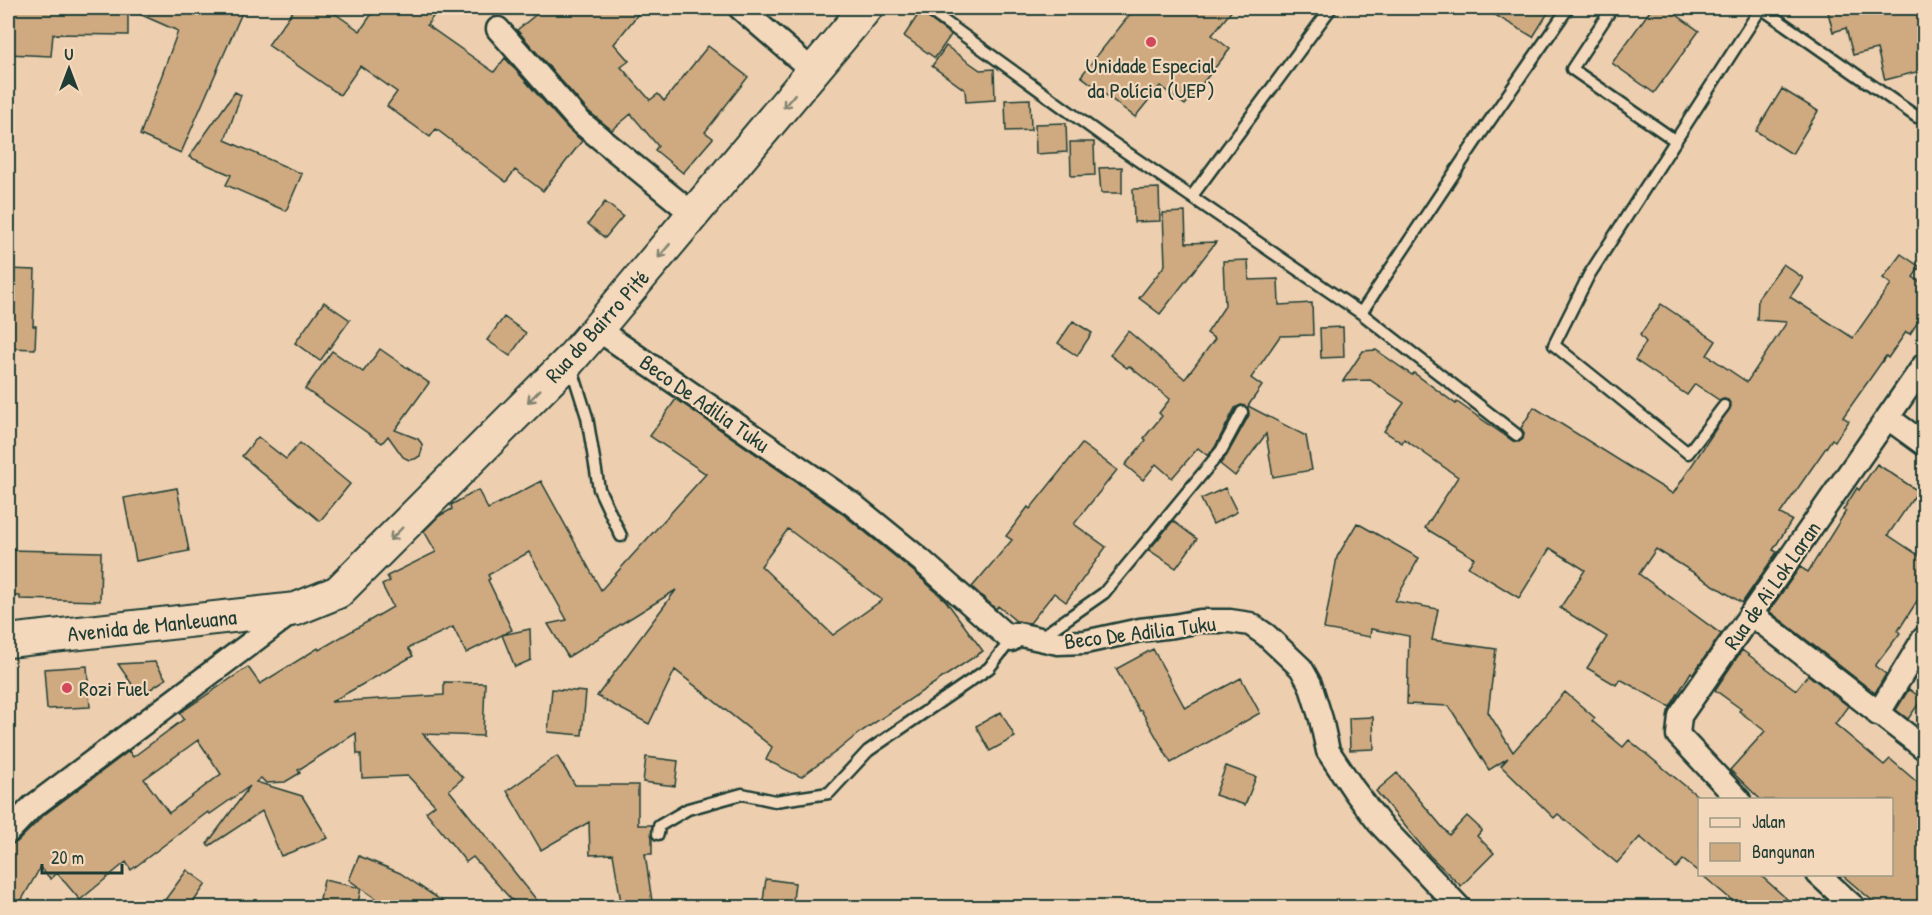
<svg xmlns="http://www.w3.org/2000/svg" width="1932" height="915" viewBox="0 0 1932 915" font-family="'Patrick Hand',sans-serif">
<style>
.building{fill:#cfaa81;stroke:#1f3d34;stroke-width:1.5;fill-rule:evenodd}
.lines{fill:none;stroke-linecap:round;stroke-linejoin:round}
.lane-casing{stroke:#1f3d34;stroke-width:15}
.street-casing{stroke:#1f3d34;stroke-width:27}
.secondary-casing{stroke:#1f3d34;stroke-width:36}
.lane{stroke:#f4d8bb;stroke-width:10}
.street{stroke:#f4d8bb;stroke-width:22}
.secondary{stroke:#f4d8bb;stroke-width:32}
.oneway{stroke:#7f8371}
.poi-dot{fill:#d1495b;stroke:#f4d8bb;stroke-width:2}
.labels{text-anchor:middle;stroke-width:4.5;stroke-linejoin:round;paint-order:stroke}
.poi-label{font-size:22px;fill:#1f3d34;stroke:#f4d8bb}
.street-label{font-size:22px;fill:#1f3d34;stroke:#f4d8bb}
</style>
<rect width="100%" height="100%" fill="#edcfaf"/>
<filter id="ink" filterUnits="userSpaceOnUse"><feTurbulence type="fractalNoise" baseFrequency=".0167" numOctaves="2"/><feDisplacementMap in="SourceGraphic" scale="12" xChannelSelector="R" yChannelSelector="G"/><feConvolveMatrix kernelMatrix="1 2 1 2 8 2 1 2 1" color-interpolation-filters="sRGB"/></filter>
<g filter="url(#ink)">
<path class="building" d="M8,8H244L181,153L140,135L178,31L128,9V35L53,34L51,56L8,54Z
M295,8H327L360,31L376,8H439L427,25L494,72L505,58L568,129L582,141L543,191L515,170L506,182L436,129L430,137L387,106L397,92L360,66L340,95L268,45Z
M544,8H643L614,44L629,61L621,67L650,100L658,94L664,101L708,46L748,77L705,132L713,138L683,173L655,150L658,146L631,114L612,130L587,110L517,30Z
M1135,8H1234L1212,35L1230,49L1185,105L1160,86L1135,117L1081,76Z
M1483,8H1551L1533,37Z
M1652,8H1667L1699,31L1654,93L1612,63Z
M1827,8H1924V70L1885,80L1877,49L1853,55L1846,28L1833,32Z
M920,12L951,35L935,58L904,36Z
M946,46L980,70L994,69L995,100L966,102L965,90L932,66Z
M1782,89L1818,111L1792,154L1756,131Z
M235,92L241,95L225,140L302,174L286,211L226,185L231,175L189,157Z
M1030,99L1031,130L1006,131L1005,100Z
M1066,123L1067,152L1036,154L1035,124Z
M1070,142H1094L1095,175L1071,176Z
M1122,167V193H1101L1099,168Z
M1159,188L1160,221L1134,222L1133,189Z
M605,202L623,216L605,238L588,224Z
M1185,212L1186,243L1216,242L1160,314L1139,298L1165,265L1163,213Z
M1901,254L1920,267L1913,277L1924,285V313L1910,334L1906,332L1888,358L1886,356L1843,417L1849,421L1835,441L1832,439L1780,514L1792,520L1773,550L1777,552L1742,603L1656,549L1639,574L1721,634L1693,674L1691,672L1670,707L1620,679L1616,685L1587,668L1607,637L1560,608L1585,570L1550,548L1519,598L1468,567L1474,558L1425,528L1458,477L1404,439L1402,443L1384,431L1404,403L1370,380L1343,381L1363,351L1376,350L1412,375L1414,373L1456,404L1457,402L1513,441L1519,442L1523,439L1524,433L1521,428L1534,407L1673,494L1731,406L1728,400L1724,399L1719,400L1695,384L1687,395L1635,360L1646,342L1640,335L1661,304L1716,341L1707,355L1747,382L1787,322L1757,320L1758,298L1783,264L1803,278L1790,297L1853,338L1891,284L1883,278Z
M1248,260L1249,280L1278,279L1279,305L1312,303L1313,335L1280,336L1251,378L1262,386L1248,406L1306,436L1312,470L1273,477L1266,434L1235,476L1220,464L1227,455L1249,415L1248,408L1241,405L1235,408L1215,447L1208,456L1198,448L1172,478L1156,464L1143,480L1125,465L1146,440L1144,438L1162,416L1159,413L1170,399L1129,366L1127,368L1110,355L1128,331L1185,379L1215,339L1207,333L1225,306L1223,261Z
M8,269L35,270L33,326H36L35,349L8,348Z
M324,302L350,320L320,361L295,343Z
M504,317L526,333L510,356L487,340Z
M1073,321L1092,333L1077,356L1058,343Z
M1343,327L1344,357L1321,358L1320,328Z
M380,349L429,383L395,430L418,439L422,444V450L420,456L415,459L409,460L403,457L388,436L382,443L305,389L332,351L363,372Z
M676,399L844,515L913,571L946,601L983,651L859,733L837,751L801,777L766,760L772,747L675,670L649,724L597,696L676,590L568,657L548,624L567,620L529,552L488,575L490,579L488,580L512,630L466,653L453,627L408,648L413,656L331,702L444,695V682L485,683L483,736L423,734L463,778L449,790L543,908H519L473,857L466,862L426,812L435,805L408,776L362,778L361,754H357L356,733L298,770L300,773L285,782L266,783L261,778L256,782L302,796L328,838L281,856L262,811L209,846L207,844L250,786L210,814L208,812L131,870L126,862L80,900L57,873L51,879L40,868L17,908H8V845L17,842L44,815L129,751L133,757L184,719L180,713L248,667L260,684L318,648L319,650L393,607L382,585L390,581L387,576L436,552L424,531L439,516L452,509L451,505L478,490L488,509L541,481L601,590L706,474L650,436ZM788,529L882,600L833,635L761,566ZM198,740L221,774L169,813L144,779Z
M258,437L286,459L300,443L350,484L320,521L242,456Z
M1082,444L1117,470L1074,524L1106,547L1066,602L1054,593L1030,623L1016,621L998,606L996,609L972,587L1012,540L1006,536L1028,507L1030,509Z
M1877,464L1918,491L1888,535L1924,559V590L1898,631L1900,633L1875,666L1886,674L1875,693L1769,611L1800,567L1808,572L1846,511L1843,510L1857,488L1859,490Z
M177,488L189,551L136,561L124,498Z
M1225,488L1237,512L1213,524L1201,499Z
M1173,521L1197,539L1176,568L1149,550Z
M1357,523L1419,558L1395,601L1438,609L1432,640L1496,649L1488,712L1513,752L1565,692L1595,718L1592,721L1623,747L1629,740L1700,798V873L1683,860L1676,868L1640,837L1617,863L1558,814L1554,818L1501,766L1508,758L1489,770L1449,706L1407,704L1409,636L1371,629L1370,637L1324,629L1337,557Z
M8,550L101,552L100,601L20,599V596H8Z
M530,629L531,660L515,667L502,635Z
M1153,649L1185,708L1241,678L1260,713L1171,763L1141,710L1139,711L1116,669Z
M1742,650L1796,690L1808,675L1848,706L1835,724L1884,765L1890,759L1924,788V908H1881L1841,874H1892V800H1761L1730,770L1765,731L1739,711L1741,709L1715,690Z
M155,662L166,679L140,696L118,664Z
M87,666L90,707L47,709L44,669Z
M552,689L586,692L582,735L548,732Z
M1909,689L1922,699L1908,719L1896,710Z
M1001,712L1015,737L990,751L976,726Z
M1373,717L1374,749L1350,750L1349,718Z
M557,756L575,785H638V825H652V854H645L653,908H622L613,854L590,855L589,822L541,850L507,791Z
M646,757L678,761L675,786L643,782Z
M1226,766L1256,777L1245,805L1215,795Z
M1397,773L1449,835L1467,816L1482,830L1477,836L1494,853L1461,886L1430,856L1376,791Z
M359,856L400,873L452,908H390L349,880Z
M187,870L206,884L189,908H159Z
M1701,874H1759L1797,908H1741Z
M766,879L795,883L792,908H762Z
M324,880L361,888L357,908H318Z"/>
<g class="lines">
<g class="lane-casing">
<path id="lane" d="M926,8L1104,137L1361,313L1517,435
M1612,8L1572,69L1676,141
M1761,8L1917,117
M1192,196L1331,8
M1361,313L1475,142L1568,8
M571,366L587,417L599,489L621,536
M1724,406L1688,453L1554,345L1589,275L1761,8
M1041,637L1104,593L1221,451L1242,412
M658,834L659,826L688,809L742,794L775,801L829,793L868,751L989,668L1011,640"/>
</g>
<g class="street-casing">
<path id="street" d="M740,8L814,72
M498,29L578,120L694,215
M597,329L852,504L922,561L1011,640L1017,634L1058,643L1085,642L1140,630L1174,626L1200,621H1230L1250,624L1266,635L1301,668L1310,684L1321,719L1328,751L1354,790L1379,823L1460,908
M1888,418L1924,444
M1751,614L1924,748
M1878,714L1924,638
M1739,800L1678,735L1680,716L1924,365
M8,832L32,807L295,610
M1818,874L1855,908"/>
</g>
<g class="secondary-casing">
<path id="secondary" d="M8,641L296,609L338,592L570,360L597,329L866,8"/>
</g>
<use href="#lane" class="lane"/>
<use href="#street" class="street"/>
<use href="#secondary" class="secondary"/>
</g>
<defs><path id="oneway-shaft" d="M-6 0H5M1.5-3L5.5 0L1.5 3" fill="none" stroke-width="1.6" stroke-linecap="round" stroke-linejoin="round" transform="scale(1.5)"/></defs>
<g class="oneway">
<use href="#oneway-shaft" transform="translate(789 101) rotate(130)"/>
<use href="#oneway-shaft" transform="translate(664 251) rotate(130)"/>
<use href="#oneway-shaft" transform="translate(534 396) rotate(135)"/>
<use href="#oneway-shaft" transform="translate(396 534) rotate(135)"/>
</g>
</g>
<g class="poi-dot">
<circle cx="1151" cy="42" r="6"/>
<circle cx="67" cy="688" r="6"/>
</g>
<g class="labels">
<g class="poi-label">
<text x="1151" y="73">Unidade Especial<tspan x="1151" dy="25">da Polícia (UEP)</tspan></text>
<text x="79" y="696" text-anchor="start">Rozi Fuel</text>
</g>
<g class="street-label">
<text transform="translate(597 326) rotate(-48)" y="8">Rua do Bairro Pité</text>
<text transform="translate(705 403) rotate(35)" y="8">Beco De Adilia Tuku</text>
<text transform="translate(1772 585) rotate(-55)" y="8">Rua de Ai Lok Laran</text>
<text transform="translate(152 625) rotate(-6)" y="8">Avenida de Manleuana</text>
<text transform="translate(1140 632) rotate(-7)" y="8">Beco De Adilia Tuku</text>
</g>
</g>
<rect width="1932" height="915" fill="none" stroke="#f4d8bb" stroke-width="30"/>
<rect x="15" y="15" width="1902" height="885" fill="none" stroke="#1f3d34" stroke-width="2" filter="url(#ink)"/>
<rect x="1698" y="798" width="195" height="78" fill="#f4d8bb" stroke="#9f9a85" stroke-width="1.5"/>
<rect x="1710" y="818" width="30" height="9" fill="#f4d8bb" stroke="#9f9a85" stroke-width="1.5"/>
<text x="1752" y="828" font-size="18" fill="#1f3d34">Jalan</text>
<rect x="1710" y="843" width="30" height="18" fill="#cfaa81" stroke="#9f9a85" stroke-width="1.5"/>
<text x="1752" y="858" font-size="18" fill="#1f3d34">Bangunan</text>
<g transform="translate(69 69)" stroke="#f4d8bb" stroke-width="4.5" paint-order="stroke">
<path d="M0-4.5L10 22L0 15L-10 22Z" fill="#1f3d34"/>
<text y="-9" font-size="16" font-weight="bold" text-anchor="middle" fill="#1f3d34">U</text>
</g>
<path d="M42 864v9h80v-9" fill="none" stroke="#1f3d34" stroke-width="3"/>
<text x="51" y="864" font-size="18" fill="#1f3d34" stroke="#f4d8bb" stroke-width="4.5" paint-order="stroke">20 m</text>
</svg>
